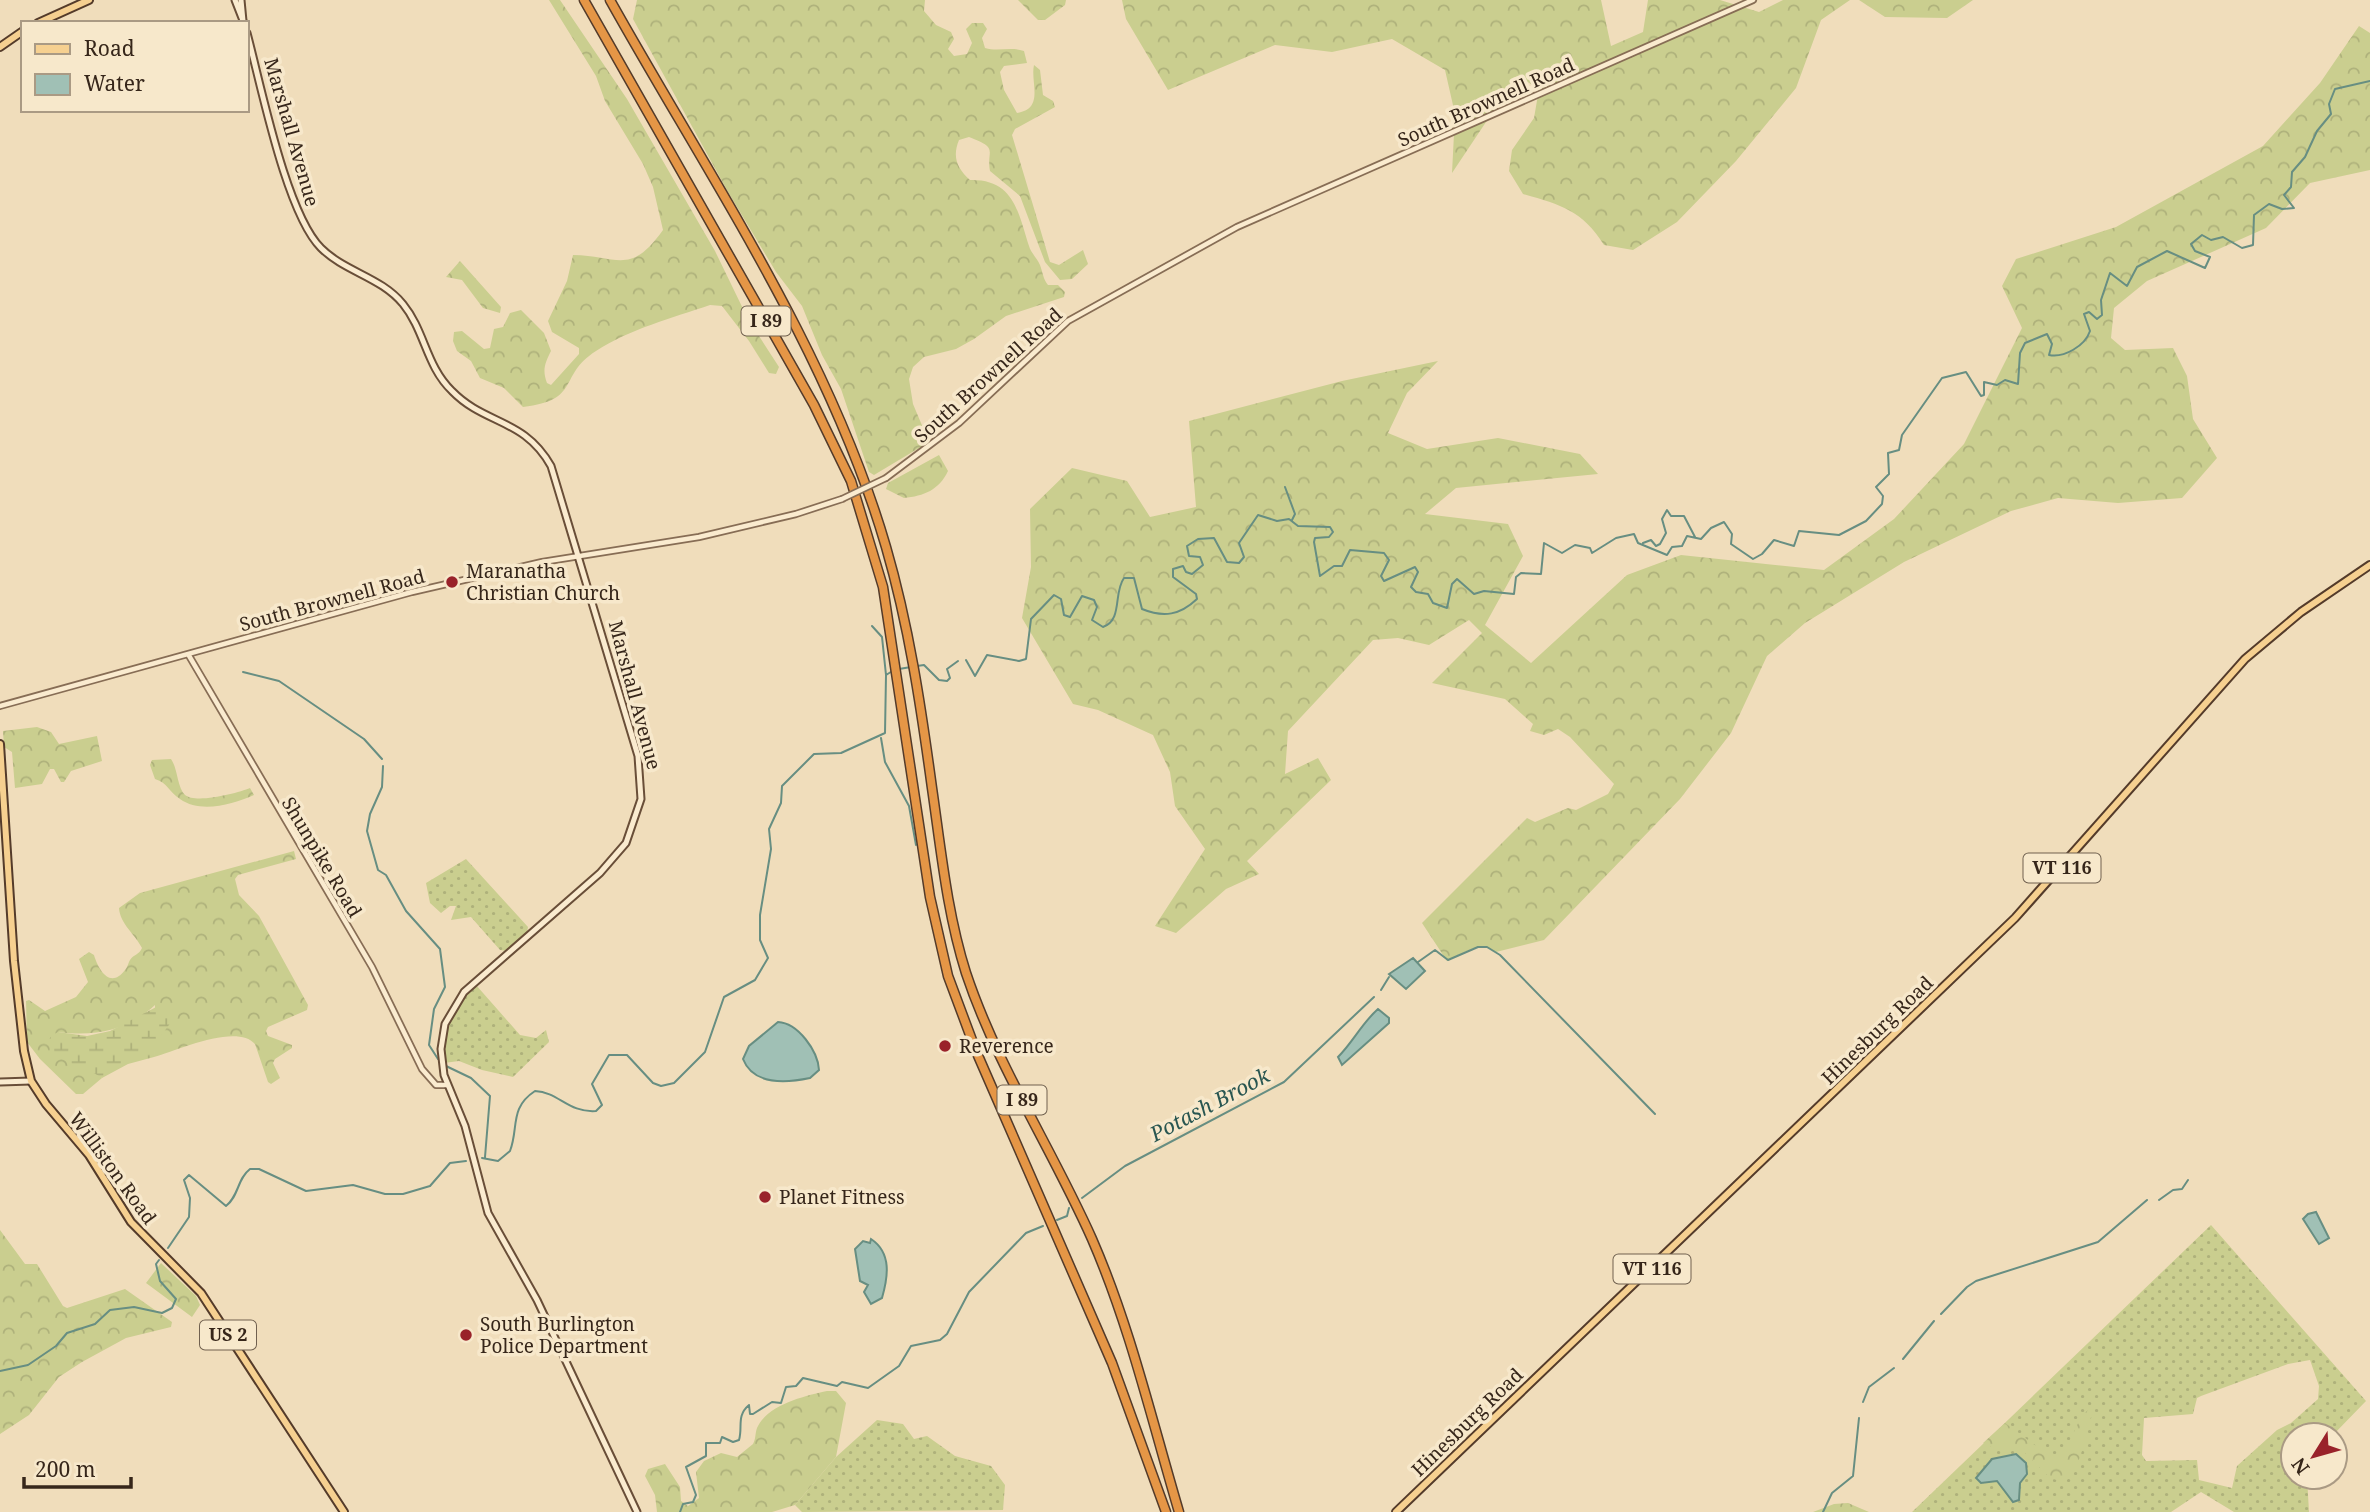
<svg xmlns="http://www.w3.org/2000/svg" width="2370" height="1512" viewBox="0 0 2370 1512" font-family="'Noto Serif',serif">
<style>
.grass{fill:url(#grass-dots);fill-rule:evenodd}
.forest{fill:url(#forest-crowns)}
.wetland{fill:url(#wetland-marsh)}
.water{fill:#a0c0b5;stroke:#678e82;stroke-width:2}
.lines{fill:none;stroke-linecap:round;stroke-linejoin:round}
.stream{stroke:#678e82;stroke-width:2}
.tertiary-casing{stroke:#876d55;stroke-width:8}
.secondary-casing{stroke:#694e38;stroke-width:9}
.primary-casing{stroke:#543b2a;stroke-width:10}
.motorway-casing{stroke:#543b2a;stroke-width:11}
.tertiary{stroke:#faebcf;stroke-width:4.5}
.secondary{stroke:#faebcf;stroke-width:5}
.primary{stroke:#f6d090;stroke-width:6}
.motorway{stroke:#e59646;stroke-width:8}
.tertiary-bridge-casing{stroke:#876d55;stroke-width:8;stroke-linecap:butt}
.tertiary-bridge{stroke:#faebcf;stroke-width:4.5}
.poi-dot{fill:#99222a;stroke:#f7e8cb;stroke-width:2.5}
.labels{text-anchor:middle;stroke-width:7;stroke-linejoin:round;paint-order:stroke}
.shield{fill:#f7e8cb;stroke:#70604f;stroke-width:2}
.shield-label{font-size:18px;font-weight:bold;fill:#36261a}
.street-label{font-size:19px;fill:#36261a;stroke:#f7e8cb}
.poi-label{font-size:19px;fill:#36261a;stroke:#f7e8cb;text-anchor:start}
.water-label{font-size:21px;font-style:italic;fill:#295651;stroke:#f7e8cb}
</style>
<defs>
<pattern id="grass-dots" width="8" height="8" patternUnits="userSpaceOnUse" patternTransform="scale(1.75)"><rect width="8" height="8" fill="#cace8f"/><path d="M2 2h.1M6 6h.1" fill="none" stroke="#aeb17b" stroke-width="1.8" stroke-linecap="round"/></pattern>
<pattern id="forest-crowns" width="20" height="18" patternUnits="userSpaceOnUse" patternTransform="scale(1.75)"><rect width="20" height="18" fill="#cace8f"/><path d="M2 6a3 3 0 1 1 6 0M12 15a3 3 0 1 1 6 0" fill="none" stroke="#aeb17b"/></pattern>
<pattern id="wetland-marsh" width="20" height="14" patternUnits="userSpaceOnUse" patternTransform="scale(1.75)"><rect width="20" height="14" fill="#cace8f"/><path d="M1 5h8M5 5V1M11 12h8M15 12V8" fill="none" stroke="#aeb17b"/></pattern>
</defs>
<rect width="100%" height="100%" fill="#f0ddbb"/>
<path class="grass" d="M466,859L528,927L527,932L507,951L500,950L471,917L451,920L456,906H450L441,913L430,903L426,883Z
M476,985L520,1035L536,1038L546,1030L549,1042L513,1077L482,1070L459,1061L444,1063C443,1032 452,1007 476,985Z
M2211,1225L2366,1401L2333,1435H2293V1477H2307L2309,1512H2234L2201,1492L2171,1512H1912ZM2310,1360L2319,1386L2318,1399L2291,1423L2277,1430L2237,1466L2232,1488L2199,1480L2197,1460L2146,1461L2142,1455L2144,1418L2193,1414L2197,1398L2201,1396L2288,1364Z
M877,1420L903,1424L914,1439L927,1436L955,1456L991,1466L1005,1485L1003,1510L802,1512L795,1505L836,1457Z"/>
<path class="forest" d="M549,0H560L627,99L715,251L748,319L779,367L776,374L769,373L749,341L722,306L710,305C672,318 630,329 596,351C557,376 582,400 523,407L504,388L480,378L471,361L457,351L453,341L454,332L462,331L484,349L490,348L494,329L503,327L510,313L521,310L544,333L551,351C545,363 542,370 547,383L551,385L579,354V348L552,332L548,321L567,281L573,255C619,256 630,276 663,230L653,187L643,164L605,101L596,76Z
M637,0H925L924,11L936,25L951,32L954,39L948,49L954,56L967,54L972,43L966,29L972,23H983L987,29L982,38L985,48C999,52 1010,46 1024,51L1027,63L1004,66L1000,72L1004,90L1017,113C1045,109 1030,82 1034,65L1040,70L1043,95L1053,101L1055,107L1015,129L1012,135L1050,262L1059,265L1083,250L1088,264L1072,279L1060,280L1045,262L1020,196L990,171C986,149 1000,149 969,137L959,140C952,157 957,168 970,180C1014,179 1018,212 1029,246C1031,253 1037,258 1040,265C1043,273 1043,279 1048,285H1058L1065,292L1064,297L1006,316L974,339L956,349L924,357L913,367L909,379L913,404L929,442L874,475L869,472L841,389L822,355L802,306L776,272L728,192L633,19Z
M1018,0H1066L1065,5L1045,20H1038Z
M1122,0H1601L1611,46L1643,32L1648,0H1720L1759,12L1783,0H1850L1821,20L1796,88L1736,161L1677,222L1633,250L1604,245C1582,210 1561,205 1523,194L1509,171L1512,150L1534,118L1539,89L1526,81L1500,101L1452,173L1455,114L1445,70L1392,39L1332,52L1275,45L1168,90L1126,19Z
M1859,0H1973L1947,18L1885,17Z
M2359,26L2370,33V170L2310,183L2266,228L2147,281L2114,308L2111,338L2125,350L2173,348L2187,376L2193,419L2217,458L2182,498L2118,503L2058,498L2011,511L1904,562L1805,623L1767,656L1731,733L1680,799L1544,940L1496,952C1480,940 1463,953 1447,961L1422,923L1527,818L1535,822L1568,808L1576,810L1608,794L1614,784L1570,737L1558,729L1544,735L1530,731L1533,724L1505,699L1432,683L1482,633L1469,620L1429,645L1398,638L1373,640L1288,731L1285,774L1318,758L1331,780L1247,861L1259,874L1226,889L1176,933L1155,926L1205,849L1175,806L1170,772L1153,735L1098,710L1073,704L1022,618L1031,567L1030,509L1072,468L1127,481L1150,517L1196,507L1189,421L1342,381L1438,361L1407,393L1388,433L1427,449L1498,438L1580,454L1598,474L1456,488L1425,514L1508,524L1523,556L1485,625L1531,663L1627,575L1681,555L1824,570L1894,519L1964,444L2022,328L2002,286L2016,259L2116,227L2263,146L2320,83Z
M460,261L501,307L500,313L483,308L462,280L446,277Z
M939,455L948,471C939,490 924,496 904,498L886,489L888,483Z
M37,727L51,732L59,744L97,736L102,761L71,771L64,782H61L54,769H50L42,784L15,788L12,752L4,747L3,731Z
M171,759C178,769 177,787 185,795C196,804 238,793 250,788L254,795C233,804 201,814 180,799C169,792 168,783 155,779L150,765L152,760Z
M294,851L296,859L238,875L235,879L239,895L259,916L308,1005L307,1010L268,1027L266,1031L268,1036L292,1045V1048L275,1059L273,1063L280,1078L271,1084L268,1082L255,1044C237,1023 178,1050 154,1057L155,1005C127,1031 94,1037 58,1032L102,1078L83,1094H76L40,1059L27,1042L26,1001L29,1000L45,1011L76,997L88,982L79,959L89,952L94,955C98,969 110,990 125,970C128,967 128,963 130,960C134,954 139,955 142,948C135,934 120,924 119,908L140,893Z
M0,1230L25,1264H37L63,1306L67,1308L125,1289L172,1322L171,1327L126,1338L82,1362L59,1377L29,1415L0,1434Z
M161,1263L196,1296L200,1305L192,1317L146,1283Z
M827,1391H836L846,1403L836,1457L795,1505L772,1512H657L655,1495L645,1476L648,1469L665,1464L680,1487L681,1501L688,1506L699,1498L696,1472L704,1461L721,1453L737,1457L753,1444C756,1439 755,1433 757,1428C768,1404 805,1396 827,1391Z
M2088,1410L2092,1414C2085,1434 2081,1471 2064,1482L2050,1478L2023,1451L1995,1449L1983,1443L2005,1423L2044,1452L2057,1455C2074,1445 2073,1423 2088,1410Z
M1848,1503L1869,1512H1813L1834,1504Z"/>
<path class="wetland" d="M162,1004L168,1011L171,1022L156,1043L154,1057L128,1064L102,1078C85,1066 56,1063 48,1042L51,1036L58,1032L87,1036L110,1031Z"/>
<path class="water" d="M1413,958L1425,971L1406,989L1389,974Z
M1378,1009L1389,1018V1023L1342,1065L1338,1057C1353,1042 1362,1023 1378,1009Z
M778,1022C798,1023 818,1051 819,1070L810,1078C786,1083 753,1085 743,1059L749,1046Z
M2316,1212L2329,1238L2319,1244L2303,1219L2308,1214Z
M871,1239C892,1253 888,1277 882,1298L871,1304L864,1292L868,1285L860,1281L855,1249L863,1241L870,1243Z
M2016,1454L2026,1463L2027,1474L2020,1483L2019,1500L2013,1502L1997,1481L1981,1483L1976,1478L1992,1459Z"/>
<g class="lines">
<path class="stream" d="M1285,487L1295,514L1292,520
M1643,543L1651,540L1656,546L1660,544L1666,533L1662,519L1667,510L1671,516H1684L1695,537
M872,626L882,637L886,675
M966,660L975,676L987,655L1019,661L1026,659L1031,619L1054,595L1061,599L1064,615L1070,617L1082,596L1094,600L1097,607L1092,620L1103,627C1123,620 1113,593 1124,578H1134L1142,609C1164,618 1180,615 1197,599L1196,594L1173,577V569L1183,566L1186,572L1192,574L1203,565L1200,557L1189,556L1187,546L1198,539L1214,538L1227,562L1239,563L1244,557L1239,543L1258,515L1277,521L1289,519L1298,526L1330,527L1333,532L1329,537L1315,538L1314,542L1320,576L1334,566H1342L1350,550L1384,553L1389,560L1381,576L1384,581L1415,567L1418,572L1411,587L1416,592L1428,594L1433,603L1447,608L1452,584L1457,579L1474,594L1484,591L1514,594L1516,577L1521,573L1541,574L1544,543L1562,553L1575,545L1590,548L1592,553L1616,538L1634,534L1638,543L1667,555L1672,547L1682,546L1687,536L1701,539L1711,528L1724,522L1732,534L1731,544L1753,559L1762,554L1774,540L1794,546L1799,531L1839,535L1866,521L1882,504L1883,496L1876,487L1889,474L1888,453L1899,450L1902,435L1942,378L1966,372L1981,396L1984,395V382L1997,385L2005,380L2018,384L2020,353L2025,343L2047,334L2052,344L2049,355C2064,358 2085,346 2090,331L2084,314L2089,312L2097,319L2102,315L2101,300L2110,273L2127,286L2137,267L2167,251L2205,268L2210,257L2195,251L2191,244L2202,235L2211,240L2223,237L2242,248L2253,245L2254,215L2269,204L2282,209L2294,208L2284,195L2291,187L2292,172L2305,157L2317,131L2331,114L2329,104L2335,89L2370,81
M917,666L924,665L939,680L947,681L950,678L947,669L958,661
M899,669L911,667
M243,672L279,681L364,739L382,759
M881,738L885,762L909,806L916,845
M383,766L382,787L370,814L367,831L378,870L386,875L406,911L440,949L445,987L434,1009L429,1045L438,1059
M1418,962L1435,950L1448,960L1478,947H1487L1500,955L1655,1114
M1381,990L1389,977
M446,1066L471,1078L490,1096L485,1157
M482,1158L498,1161L510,1151C519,1128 509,1108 535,1091C559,1092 568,1113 596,1111L602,1105L592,1084L609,1055H627L653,1083L661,1086L674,1083L705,1052L724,997L755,980L768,958L760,940V915L771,849L769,829L781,803L782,786L814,754L841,753L885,733L886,675L894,670
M1082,1198L1125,1166L1284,1082L1374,997
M2159,1200L2173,1190L2182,1189L2188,1180
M1057,1220L1067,1216L1069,1208
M168,1248L189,1217L190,1198L184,1180L189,1175L226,1206C239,1196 237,1179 250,1169H259L306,1191L353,1185L385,1194H403L430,1186L450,1163L466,1161
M1941,1314L1967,1287L1976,1281L2098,1242L2147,1200
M1903,1359L1934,1321
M0,1371L28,1365L56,1346L67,1333L95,1324L110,1310L134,1307L162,1313L172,1308L176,1299L160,1281L156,1264L159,1260
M1863,1402L1869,1387L1894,1368
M680,1512L683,1504L693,1502L696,1495L686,1467L706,1456V1443H720L722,1437L733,1442L739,1440C743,1427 736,1416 749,1405L750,1414H753L772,1402L781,1403L786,1387L796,1386L803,1378L837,1386L842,1382L868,1388L899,1366L911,1346L940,1340L947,1334L969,1292L1026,1233L1043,1226
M1823,1512L1832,1493L1853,1476L1859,1418"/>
<g class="tertiary-casing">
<path id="tertiary" d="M886,478L959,423L1068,321L1237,227L1753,0
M188,654L372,967L422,1069L436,1085H447
M0,706L412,592L542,562L699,537L796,514L842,499"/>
</g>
<g class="secondary-casing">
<path id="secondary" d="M235,0L244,23
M241,0L243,21
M247,33C261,85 286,213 321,248C345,272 381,277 403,304C425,331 426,366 452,391C485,425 524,418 551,466L638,756L641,799L626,843L600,873L464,992L445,1024L441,1049L444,1075L465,1126L488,1213L537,1300L637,1512
M0,1082L31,1081"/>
</g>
<g class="primary-casing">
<path id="primary" d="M38,23L89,0
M0,47L23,31
M0,744L14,961L24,1051L31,1081L46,1104L89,1155L131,1222L201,1293L344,1512
M1396,1512L2015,918L2245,659L2301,612L2370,565"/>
</g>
<g class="motorway-casing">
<path id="motorway" d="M584,0L814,405L851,481L883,587L930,897L948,976L976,1051L1112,1363L1166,1512
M610,0C709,177 829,351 886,547C909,626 921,707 932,788C941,850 947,913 966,973C997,1066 1052,1149 1092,1239C1130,1326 1152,1421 1179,1512"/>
</g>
<use href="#tertiary" class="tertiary"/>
<use href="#secondary" class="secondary"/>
<use href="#primary" class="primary"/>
<use href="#motorway" class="motorway"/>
<g class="tertiary-bridge-casing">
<path id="tertiary-bridge" d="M842,499L886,478"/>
</g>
<use href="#tertiary-bridge" class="tertiary-bridge"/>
</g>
<g class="poi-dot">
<circle cx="452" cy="582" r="7"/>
<circle cx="945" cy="1046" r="7"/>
<circle cx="765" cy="1197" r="7"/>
<circle cx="466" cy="1335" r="7"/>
</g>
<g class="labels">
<g class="shield">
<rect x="741.5" y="306.5" width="49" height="29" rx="5"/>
<rect x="2023.5" y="853.5" width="77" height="29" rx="5"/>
<rect x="997.5" y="1085.5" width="49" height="29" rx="5"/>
<rect x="1613.5" y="1254.5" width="77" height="29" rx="5"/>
<rect x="200" y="1320.5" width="56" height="29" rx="5"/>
</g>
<g class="shield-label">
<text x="766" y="327">I 89</text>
<text x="2062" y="874">VT 116</text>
<text x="1022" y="1106">I 89</text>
<text x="1652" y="1275">VT 116</text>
<text x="228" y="1341">US 2</text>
</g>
<g class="street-label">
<text transform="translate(1486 102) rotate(-24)" y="7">South Brownell Road</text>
<text transform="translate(292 132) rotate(74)" y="7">Marshall Avenue</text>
<text transform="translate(988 375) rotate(-42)" y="7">South Brownell Road</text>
<text transform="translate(332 600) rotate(-15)" y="7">South Brownell Road</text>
<text transform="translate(635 695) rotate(75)" y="7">Marshall Avenue</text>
<text transform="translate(322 857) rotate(59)" y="7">Shunpike Road</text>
<text transform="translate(1877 1030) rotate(-44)" y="7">Hinesburg Road</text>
<text transform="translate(113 1168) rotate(54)" y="7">Williston Road</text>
<text transform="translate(1467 1422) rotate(-44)" y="7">Hinesburg Road</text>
</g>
<g class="poi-label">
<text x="466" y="578">Maranatha<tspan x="466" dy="22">Christian Church</tspan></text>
<text x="959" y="1053">Reverence</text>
<text x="779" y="1204">Planet Fitness</text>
<text x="480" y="1331">South Burlington<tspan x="480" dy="22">Police Department</tspan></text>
</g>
<g class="water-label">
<text transform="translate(1210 1105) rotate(-28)" y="7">Potash Brook</text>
</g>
</g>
<rect x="21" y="21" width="228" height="91" fill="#f7e8cb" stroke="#aa9a84" stroke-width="2"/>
<rect x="35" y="44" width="35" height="10" fill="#f6d090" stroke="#aa9a84" stroke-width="2"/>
<text x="84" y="56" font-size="21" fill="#36261a">Road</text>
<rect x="35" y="74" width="35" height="21" fill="#a0c0b5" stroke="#aa9a84" stroke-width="2"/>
<text x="84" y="91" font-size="21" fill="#36261a">Water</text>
<g transform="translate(2314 1456) rotate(233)"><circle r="33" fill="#f7e8cb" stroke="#aa9a84" stroke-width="2"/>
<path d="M0-5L12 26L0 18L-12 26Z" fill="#99222a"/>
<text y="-10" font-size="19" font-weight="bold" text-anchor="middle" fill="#36261a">N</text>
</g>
<path d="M24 1477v10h107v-10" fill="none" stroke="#36261a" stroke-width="3.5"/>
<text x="35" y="1477" font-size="21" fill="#36261a" stroke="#f7e8cb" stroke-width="5" paint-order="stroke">200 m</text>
</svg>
